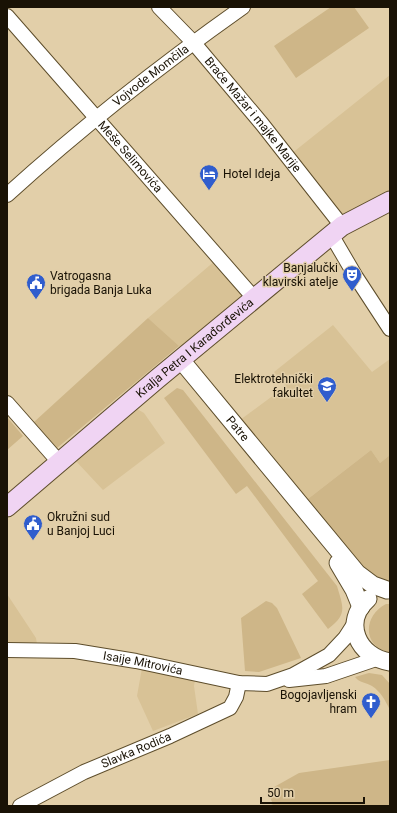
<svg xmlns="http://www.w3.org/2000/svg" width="397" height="813" viewBox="0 0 397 813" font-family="Roboto,sans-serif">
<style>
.built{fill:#d8c296}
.green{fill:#ceb688}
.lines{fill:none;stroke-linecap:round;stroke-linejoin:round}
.minor-casing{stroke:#5d4d2b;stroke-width:16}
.tertiary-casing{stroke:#5d4d2b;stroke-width:19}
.secondary-casing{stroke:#5d4d2b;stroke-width:21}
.minor{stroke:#fff;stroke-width:14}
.tertiary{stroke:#fff;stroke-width:17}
.secondary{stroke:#f0d4f3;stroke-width:19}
.labels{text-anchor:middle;stroke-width:3;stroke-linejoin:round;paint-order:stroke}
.street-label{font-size:12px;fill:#191205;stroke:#e2cfa9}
.poi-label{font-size:12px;fill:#191205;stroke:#e2cfa9;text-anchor:start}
</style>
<rect width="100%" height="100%" fill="#e2cfa9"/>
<path class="built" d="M390,75V193L348,216H340L291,154Z
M216,260L246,294L183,350L148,318Z
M333,325L372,372L390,359V455L380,463L371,450L304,502L240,420L286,386L274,372Z
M137,409L144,413L165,443L103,490L74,459Z
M7,594L36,638L37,644L7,643Z
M142,668L195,680L194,686L198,714L153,731L137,696Z"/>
<path class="green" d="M331,7H354L369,28L296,78L274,46Z
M148,318L179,346L57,448L34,422Z
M177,388L183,390L337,586C343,607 348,614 328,629L302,594L318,581L247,486L236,494L164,398Z
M7,417L23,436L7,450Z
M371,450L380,463L390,455V581L383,580L369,574L304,502Z
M266,601L272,603L277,608L301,658L259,672L245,671L241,618Z
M386,604H390V652C362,648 363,615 386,604Z
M369,673L382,675L390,684V710C385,700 381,692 372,686C365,682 360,683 355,677Z
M390,760V806H269L273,804L267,791L299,773Z"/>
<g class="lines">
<g class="minor-casing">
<g id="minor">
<path id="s1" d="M159,7L193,42L262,124L342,226"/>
<path id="s2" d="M7,16L254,298"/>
<path id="s3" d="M7,195C82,127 161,65 243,7"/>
<path d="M332,236L356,277L390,329"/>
<path d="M7,403L59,462"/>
<path id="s4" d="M7,650L75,651L136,661L239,683L267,684L293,675L329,655L345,638L356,621"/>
<path d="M289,680L326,676L376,659"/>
<path id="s5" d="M20,806L84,772L170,736L230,708L236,697L239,683"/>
</g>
</g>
<g class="tertiary-casing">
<g id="tertiary">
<path id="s6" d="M181,360L357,573L373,585L387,590"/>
<path d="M338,563L354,590L361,607"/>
<path d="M368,599C342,622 358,657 390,662"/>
</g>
</g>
<g class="secondary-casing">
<g id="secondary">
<path id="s7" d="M7,507L157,379L342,226L390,201"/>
</g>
</g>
<use href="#minor" class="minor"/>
<use href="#tertiary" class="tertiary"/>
<use href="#secondary" class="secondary"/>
</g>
<defs>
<g id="hotel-pin" transform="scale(1)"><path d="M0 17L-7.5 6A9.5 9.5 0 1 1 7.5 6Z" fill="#305dcd" stroke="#e2cfa9"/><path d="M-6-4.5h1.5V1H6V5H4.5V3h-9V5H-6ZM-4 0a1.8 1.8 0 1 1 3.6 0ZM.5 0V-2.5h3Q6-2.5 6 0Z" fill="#fff"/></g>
<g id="theatre-pin" transform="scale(1)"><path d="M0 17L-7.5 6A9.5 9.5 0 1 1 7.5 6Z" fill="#305dcd" stroke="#e2cfa9"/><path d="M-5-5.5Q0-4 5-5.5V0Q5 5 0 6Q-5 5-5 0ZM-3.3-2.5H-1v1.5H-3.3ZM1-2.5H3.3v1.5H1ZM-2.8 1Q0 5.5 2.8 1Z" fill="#fff"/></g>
<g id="civic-pin" transform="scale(1)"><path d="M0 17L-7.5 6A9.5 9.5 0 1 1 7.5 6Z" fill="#305dcd" stroke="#e2cfa9"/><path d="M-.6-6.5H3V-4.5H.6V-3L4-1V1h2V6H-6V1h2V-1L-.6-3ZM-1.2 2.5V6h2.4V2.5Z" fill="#fff"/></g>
<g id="university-pin" transform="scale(1)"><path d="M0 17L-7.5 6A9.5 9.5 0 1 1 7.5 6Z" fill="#305dcd" stroke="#e2cfa9"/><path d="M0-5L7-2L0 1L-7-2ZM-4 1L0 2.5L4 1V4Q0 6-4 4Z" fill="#fff"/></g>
<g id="church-pin" transform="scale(1)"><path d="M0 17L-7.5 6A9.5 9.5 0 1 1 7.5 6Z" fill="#305dcd" stroke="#e2cfa9"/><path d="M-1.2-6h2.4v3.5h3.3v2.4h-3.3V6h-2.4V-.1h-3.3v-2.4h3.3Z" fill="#fff"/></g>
</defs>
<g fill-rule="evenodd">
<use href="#hotel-pin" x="209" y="174"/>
<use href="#theatre-pin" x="352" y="275"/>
<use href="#civic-pin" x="36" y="283"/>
<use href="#university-pin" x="327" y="386"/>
<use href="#civic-pin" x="33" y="524"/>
<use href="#church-pin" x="371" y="702"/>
</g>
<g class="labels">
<g class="street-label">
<text dy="4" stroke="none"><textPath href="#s3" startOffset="187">Vojvode Momčila</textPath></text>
<text dy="4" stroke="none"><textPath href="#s1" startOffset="143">Braće Mažar i majke Marije</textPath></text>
<text dy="4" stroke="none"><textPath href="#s2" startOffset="187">Meše Selimovića</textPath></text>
<text dy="4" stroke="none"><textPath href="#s7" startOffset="246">Kralja Petra I Karađorđevića</textPath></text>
<text dy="4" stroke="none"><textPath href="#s6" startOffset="89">Patre</textPath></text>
<text dy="4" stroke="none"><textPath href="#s4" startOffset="137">Isaije Mitrovića</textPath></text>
<text dy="4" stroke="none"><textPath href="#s5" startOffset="129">Slavka Rodića</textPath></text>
</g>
<g class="poi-label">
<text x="223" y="178">Hotel Ideja</text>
<text x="338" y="272" text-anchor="end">Banjalučki<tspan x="338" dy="14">klavirski atelje</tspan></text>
<text x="50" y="280">Vatrogasna<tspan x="50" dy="14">brigada Banja Luka</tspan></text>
<text x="313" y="383" text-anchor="end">Elektrotehnički<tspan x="313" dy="14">fakultet</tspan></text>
<text x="47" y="521">Okružni sud<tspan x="47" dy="14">u Banjoj Luci</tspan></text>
<text x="357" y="699" text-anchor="end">Bogojavljenski<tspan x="357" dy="14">hram</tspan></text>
</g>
</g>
<rect width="397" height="813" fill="none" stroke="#191205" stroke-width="16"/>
<path d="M261 797v6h103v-6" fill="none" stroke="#191205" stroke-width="2"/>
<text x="267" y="797" font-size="12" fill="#191205" stroke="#e2cfa9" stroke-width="3" paint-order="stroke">50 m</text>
</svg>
